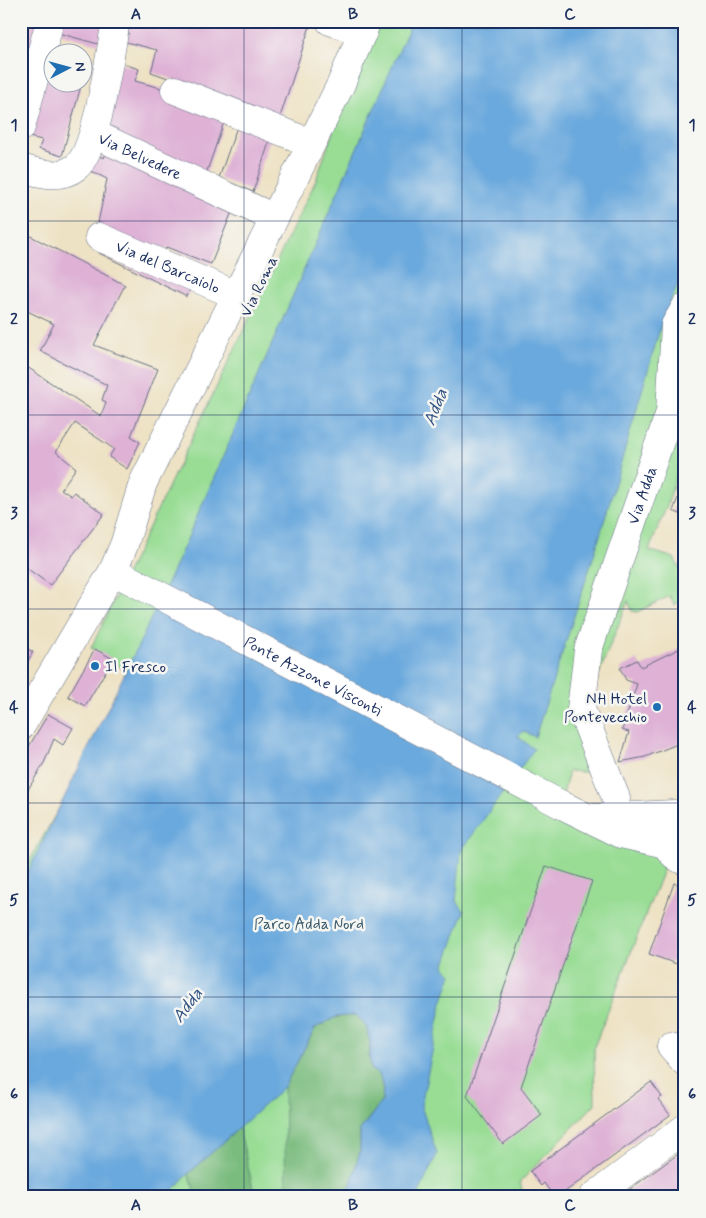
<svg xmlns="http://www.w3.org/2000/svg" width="706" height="1218" viewBox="0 0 706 1218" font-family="Mynerve,sans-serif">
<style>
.green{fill:#99dd95;stroke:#5a867a}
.forest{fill:#7abc7e;stroke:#4a766e}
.water{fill:#6ba9dd;stroke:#436c9e}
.building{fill:#deb1d5}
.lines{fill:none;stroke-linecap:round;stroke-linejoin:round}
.minor-casing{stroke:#656e82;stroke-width:29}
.major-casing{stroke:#656e82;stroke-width:29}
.minor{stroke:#fff;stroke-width:28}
.major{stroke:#fff;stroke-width:28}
.grid{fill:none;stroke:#1b2f5e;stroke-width:1;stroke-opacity:0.55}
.poi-dot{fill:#1f6fb2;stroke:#f6f6f2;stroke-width:2}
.labels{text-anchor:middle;stroke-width:5;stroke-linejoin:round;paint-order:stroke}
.street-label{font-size:16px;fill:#1b2f5e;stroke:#f6f6f2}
.poi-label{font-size:16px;fill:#1b2f5e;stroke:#f6f6f2;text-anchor:start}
.park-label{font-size:16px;fill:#3a5a6c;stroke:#f6f6f2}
.water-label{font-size:18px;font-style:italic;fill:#335484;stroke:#f6f6f2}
.neatline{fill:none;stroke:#1b2f5e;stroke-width:2}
.grid-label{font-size:16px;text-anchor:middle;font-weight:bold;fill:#1b2f5e}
</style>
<rect width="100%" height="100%" fill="#f6f6f2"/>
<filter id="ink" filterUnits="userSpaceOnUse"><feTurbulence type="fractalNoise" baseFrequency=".02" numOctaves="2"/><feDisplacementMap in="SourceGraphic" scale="10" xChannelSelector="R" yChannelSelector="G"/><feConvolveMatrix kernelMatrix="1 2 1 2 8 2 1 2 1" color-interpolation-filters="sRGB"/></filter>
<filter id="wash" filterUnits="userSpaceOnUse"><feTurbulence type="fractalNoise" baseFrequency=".0096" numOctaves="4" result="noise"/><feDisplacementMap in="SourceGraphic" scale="20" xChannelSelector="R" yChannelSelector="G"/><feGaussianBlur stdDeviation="1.12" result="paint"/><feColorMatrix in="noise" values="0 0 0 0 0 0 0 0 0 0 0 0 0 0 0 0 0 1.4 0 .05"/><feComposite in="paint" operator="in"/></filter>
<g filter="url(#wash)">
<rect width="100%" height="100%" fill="#eee2c4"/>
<path class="green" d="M372,21H685V446L668,503L649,550L674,558L679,567H685V599L674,605L670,596L637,612L632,611L628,601L584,711L599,773L569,771L559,811L672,847L594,1047L595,1104L520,1182L524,1197H21V876L133,675L91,648L316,180Z"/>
<path class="forest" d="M345,1015H356L366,1026L370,1043L369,1057L376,1073L380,1076L383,1090L382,1101L360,1130V1151L351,1184L344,1197H286L284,1087L315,1028L327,1020Z
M239,1128L255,1197H197L188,1174Z"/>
<path class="water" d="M412,21H685V266L661,325L598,542L535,737L523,731L518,737L534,749L461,851L456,900L464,911L444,967L452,974L442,1003L421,1106L437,1154L417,1197H344L351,1184L360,1151V1130L382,1101L383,1090L380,1076L372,1070L370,1063V1043L366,1026L356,1015L336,1017L315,1028L284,1087L188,1174L166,1197H21V886L143,636L186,542Z"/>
<g id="blocks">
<path class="building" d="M21,21H43L21,75Z
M61,21H104L98,44L58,33Z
M131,21H294L310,26L280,117L151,72L157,50L126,42Z
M82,56L89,58L83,81L82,80Z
M52,58V82H82L62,156L39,149L42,140L29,137Z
M120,63L139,69L135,81L168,90L225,119L206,174L101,129Z
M238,124L271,136L253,192L219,178Z
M108,149L235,204L211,264L166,247L164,254L97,228L107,179L89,170L99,156L104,158Z
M21,231L125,285L94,345L158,369L131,436L140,442L127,469L109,457L114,449L75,423L56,452L76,468L61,489L71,496L74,492L104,514L50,585L21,564V507L24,504L21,502V363L101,416L106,402L102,400L107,385L40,351L54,324L21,308Z
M105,244L194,277L187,297L99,253Z
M685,479V516L673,511Z
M21,645L33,652L23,669L21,668Z
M685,646V741L645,757L620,762L629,732L622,730L637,684L626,680L620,668L637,660L641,667Z
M95,649L113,659L85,706L68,696Z
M48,714L73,728L63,745L54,739L44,763L21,801V760Z
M546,866L592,881L521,1087L542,1115L503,1144L467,1096Z
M674,883L685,887V967L649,954Z
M651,1082L662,1097L658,1099L670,1115L558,1197H554L544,1183L541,1186L530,1171Z
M685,1149V1197H619Z"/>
</g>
</g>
<g filter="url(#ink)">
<use href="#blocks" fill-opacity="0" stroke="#656e82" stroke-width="1"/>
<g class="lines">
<g class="minor-casing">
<g id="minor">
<path d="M330,21L363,32"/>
<path d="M175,90L311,143"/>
<path d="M21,127L50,21"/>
<path id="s1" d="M94,134L274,218"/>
<path d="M21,168C38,173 60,180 76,167C98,150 110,51 116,21"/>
<path id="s2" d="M99,237L236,295"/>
<path id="s3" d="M113,571L562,805L621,834L666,844"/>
<path id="s4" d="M616,798L581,709L588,650L670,412L675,325L685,308"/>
<path d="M593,818L674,814"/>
<path d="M665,827C663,843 669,855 685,861"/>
<path d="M671,1046L685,1062"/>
<path d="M593,1197L685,1128"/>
</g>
</g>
<g class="major-casing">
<path id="major" d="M21,726L113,571L124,545L143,483L341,84L367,21"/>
</g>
<use href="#minor" class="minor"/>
<use href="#major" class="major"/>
</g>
</g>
<path class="grid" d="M244,21V1197M462,21V1197M21,221H685M21,415H685M21,609H685M21,803H685M21,997H685"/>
<g class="poi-dot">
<circle cx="95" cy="666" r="5"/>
<circle cx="657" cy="707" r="5"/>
</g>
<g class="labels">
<g class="street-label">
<text dy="6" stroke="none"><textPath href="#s1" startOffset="51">Via Belvedere</textPath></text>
<text dy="6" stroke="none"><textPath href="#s2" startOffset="75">Via del Barcaiolo</textPath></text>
<text transform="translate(258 286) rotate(-64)" y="6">Via Roma</text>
<text dy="6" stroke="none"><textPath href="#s4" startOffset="319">Via Adda</textPath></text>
<text dy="6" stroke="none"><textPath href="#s3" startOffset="226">Ponte Azzone Visconti</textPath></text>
</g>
<g class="poi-label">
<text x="105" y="672">Il Fresco</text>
<text x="647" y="704" text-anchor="end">NH Hotel<tspan x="647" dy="18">Pontevecchio</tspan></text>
</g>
<g class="park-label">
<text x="309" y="929">Parco Adda Nord</text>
</g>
<g class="water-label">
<text transform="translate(435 407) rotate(-69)" y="6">Adda</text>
<text transform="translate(187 1005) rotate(-53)" y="6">Adda</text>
</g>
</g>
<rect width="706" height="1218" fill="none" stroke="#f6f6f2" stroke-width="55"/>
<g transform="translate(68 68) rotate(84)"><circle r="24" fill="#f6f6f2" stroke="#9ea6b7"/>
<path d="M0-4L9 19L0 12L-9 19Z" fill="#1f6fb2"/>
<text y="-8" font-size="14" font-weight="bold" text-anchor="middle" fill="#1b2f5e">N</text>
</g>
<rect x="28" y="28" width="650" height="1162" class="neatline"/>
<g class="grid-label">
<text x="136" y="19">A</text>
<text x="353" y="19">B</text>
<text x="570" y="19">C</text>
<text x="14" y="130">1</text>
<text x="692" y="130">1</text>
<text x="14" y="324">2</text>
<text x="692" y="324">2</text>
<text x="14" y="518">3</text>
<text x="692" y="518">3</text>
<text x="14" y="712">4</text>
<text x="692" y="712">4</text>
<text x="14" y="905">5</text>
<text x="692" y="905">5</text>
<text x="14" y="1099">6</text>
<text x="692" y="1099">6</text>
<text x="136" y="1210">A</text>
<text x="353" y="1210">B</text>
<text x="570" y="1210">C</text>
</g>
</svg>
